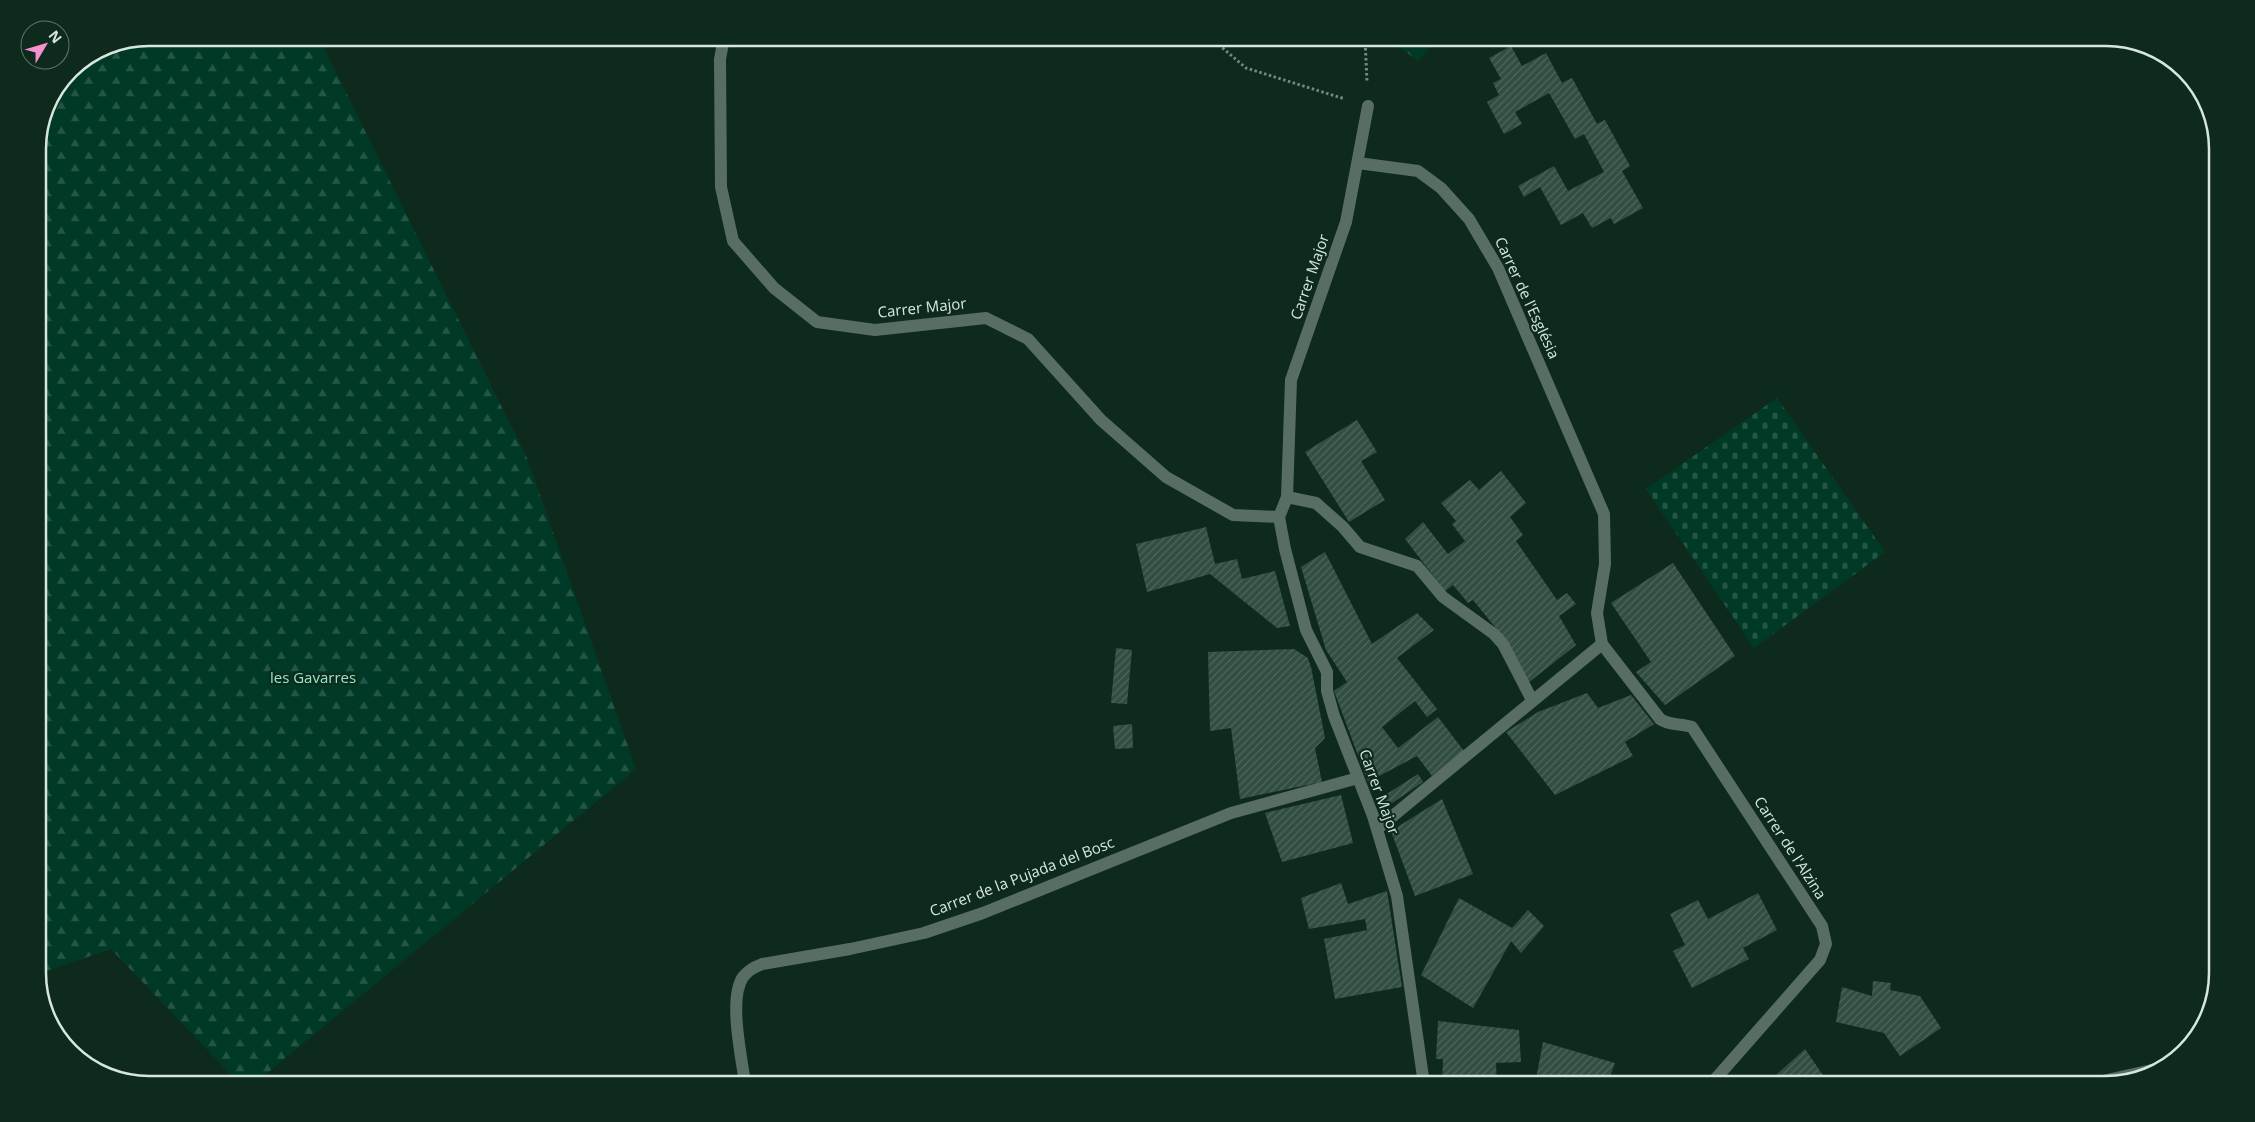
<svg xmlns="http://www.w3.org/2000/svg" width="2255" height="1122" viewBox="0 0 2255 1122" font-family="'Open Sans',sans-serif">
<style>
.forest{fill:url(#forest-firs)}
.cemetery{fill:url(#cemetery-stones)}
.building{fill:url(#building-hatch)}
.lines{fill:none;stroke-linecap:round;stroke-linejoin:round}
.path{stroke:#748a7f;stroke-width:3;stroke-dasharray:2.5 2.5;stroke-linecap:butt}
.minor{stroke:#586e63;stroke-width:12}
.labels{text-anchor:middle;stroke-width:4.5;stroke-linejoin:round;paint-order:stroke}
.street-label{font-size:15px;fill:#d7e7de;stroke:#0d2a1d}
.park-label{font-size:15px;fill:#94e7c0;stroke:#0d2a1d}
.rim{fill:none;stroke:#d7e7de;stroke-width:2.5}
</style>
<defs>
<pattern id="forest-firs" width="22" height="20" patternUnits="userSpaceOnUse" patternTransform="scale(1.25)"><rect width="22" height="20" fill="#003a26"/><path d="M5 1l3.5 6h-7zM16 11l3.5 6h-7z" fill="#245645"/></pattern>
<pattern id="cemetery-stones" width="16" height="16" patternUnits="userSpaceOnUse" patternTransform="scale(1.25)"><rect width="16" height="16" fill="#003a26"/><path d="M2 7V4a2 2 0 0 1 4 0v3zM10 15v-3a2 2 0 0 1 4 0v3z" fill="#245645"/></pattern>
<pattern id="building-hatch" width="6" height="6" patternUnits="userSpaceOnUse" patternTransform="scale(1.25)"><rect width="6" height="6" fill="#314e40"/><path d="M-1 1l2-2M0 6l6-6M5 7l2-2" fill="none" stroke="#4e685b"/></pattern>
</defs>
<rect width="100%" height="100%" fill="#0d2a1d"/>
<path class="forest" d="M149,38H319L527,458L636,769L254,1084H240L111,949L38,974V142L49,100L70,70L107,46Z
M1387,38H1438L1418,61Z"/>
<path class="cemetery" d="M1777,398L1885,552L1754,648L1646,489Z"/>
<path class="building" d="M1511,46L1522,66L1546,53L1562,83L1572,78L1597,124L1605,120L1630,166L1622,171L1643,208L1614,224L1611,218L1592,228L1583,213L1561,225L1540,187L1524,197L1518,186L1554,166L1568,191L1604,172L1584,134L1575,139L1549,93L1515,112L1522,124L1504,134L1487,102L1499,95L1493,83L1501,79L1489,58Z
M1357,420L1377,452L1361,461L1385,500L1349,522L1305,452Z
M1501,471L1526,503L1510,517L1523,535L1516,541L1557,600L1567,593L1576,604L1559,616L1576,645L1528,683L1508,643L1473,600L1468,603L1453,585L1445,591L1405,539L1423,522L1448,554L1465,541L1452,524L1456,521L1441,503L1470,480L1479,490Z
M1206,527L1215,564L1237,559L1242,579L1275,571L1290,626L1277,628L1210,574L1147,592L1136,544Z
M1325,552L1372,644L1417,613L1434,630L1397,658L1437,709L1427,717L1415,701L1382,727L1398,748L1438,717L1464,751L1432,776L1417,756L1368,782L1334,691L1347,682L1326,650L1301,567Z
M1673,563L1735,656L1665,705L1636,672L1651,662L1611,603Z
M1116,648L1132,650L1127,704L1111,703Z
M1294,649L1308,658L1311,667L1325,738L1315,748L1322,782L1240,799L1231,728L1210,731L1208,652Z
M1587,693L1598,708L1631,695L1654,724L1625,742L1633,756L1555,795L1506,732L1538,712Z
M1132,724L1133,748L1115,749L1113,726Z
M1418,774L1423,782L1385,808L1379,799Z
M1341,795L1353,843L1282,862L1265,813Z
M1442,799L1473,874L1415,896L1391,831Z
M1341,883L1348,904L1387,891L1402,987L1335,999L1324,939L1367,930L1365,919L1309,929L1301,898Z
M1758,893L1777,930L1743,948L1749,959L1692,988L1673,951L1685,945L1670,914L1698,900L1708,919Z
M1459,898L1512,928L1528,910L1544,926L1521,953L1511,941L1473,1008L1421,975Z
M1873,981L1891,983L1890,990L1920,996L1941,1028L1900,1056L1884,1033L1836,1022L1842,987L1872,996Z
M1438,1021L1519,1030L1521,1062L1496,1063L1497,1084H1442L1443,1059H1436Z
M1543,1042L1615,1063L1607,1084H1583L1556,1075L1553,1084H1535Z
M1805,1049L1829,1084H1766Z"/>
<g class="lines">
<path class="path" d="M1211,38L1246,68L1345,99
M1365,38L1367,82"/>
<path class="minor" d="M724,38L720,59L721,187L733,241L774,288L817,322L875,330L986,318L1028,339L1101,420L1166,477L1233,515L1279,517
M1368,106L1346,222L1291,380L1287,497L1279,517L1285,549L1306,630L1327,672V691L1334,716L1373,816L1397,896L1424,1084
M1358,163L1418,171L1441,188L1469,219L1498,268L1604,514L1605,564L1597,613L1602,644L1377,829
M1287,497L1316,503L1343,527L1360,547L1417,566L1443,597L1494,634L1503,644L1532,700
M1602,644L1660,719C1670,726 1680,723 1692,727L1822,926L1826,944L1820,960L1711,1084
M745,1084C742,1058 728,999 743,977C748,970 754,967 762,964L850,949L924,933L983,913L1231,813L1358,778
M2089,1084L2161,1068"/>
</g>
<g class="labels">
<g class="street-label">
<text transform="translate(1310 277) rotate(-71)" y="5">Carrer Major</text>
<text transform="translate(1527 298) rotate(65)" y="5">Carrer de l'Església</text>
<text transform="translate(922 308) rotate(-6)" y="5">Carrer Major</text>
<text transform="translate(1379 792) rotate(70)" y="5">Carrer Major</text>
<text transform="translate(1790 848) rotate(57)" y="5">Carrer de l'Alzina</text>
<text transform="translate(1022 877) rotate(-21)" y="5">Carrer de la Pujada del Bosc</text>
</g>
<g class="park-label">
<text x="313" y="683">les Gavarres</text>
</g>
</g>
<path d="M0 0H2255V1122H0ZM149 46H2106A103 103 0 0 1 2209 149V973A103 103 0 0 1 2106 1076H149A103 103 0 0 1 46 973V149A103 103 0 0 1 149 46Z" fill="#0d2a1d" fill-rule="evenodd"/>
<path class="rim" d="M149 46H2106A103 103 0 0 1 2209 149V973A103 103 0 0 1 2106 1076H149A103 103 0 0 1 46 973V149A103 103 0 0 1 149 46Z"/>
<g transform="translate(45 45) rotate(52)"><circle r="24" fill="#0d2a1d" stroke="#5e766a"/>
<path d="M0-4L9 19L0 12L-9 19Z" fill="#f690cf"/>
<text y="-8" font-size="14" font-weight="bold" text-anchor="middle" fill="#d7e7de">N</text>
</g>
</svg>
